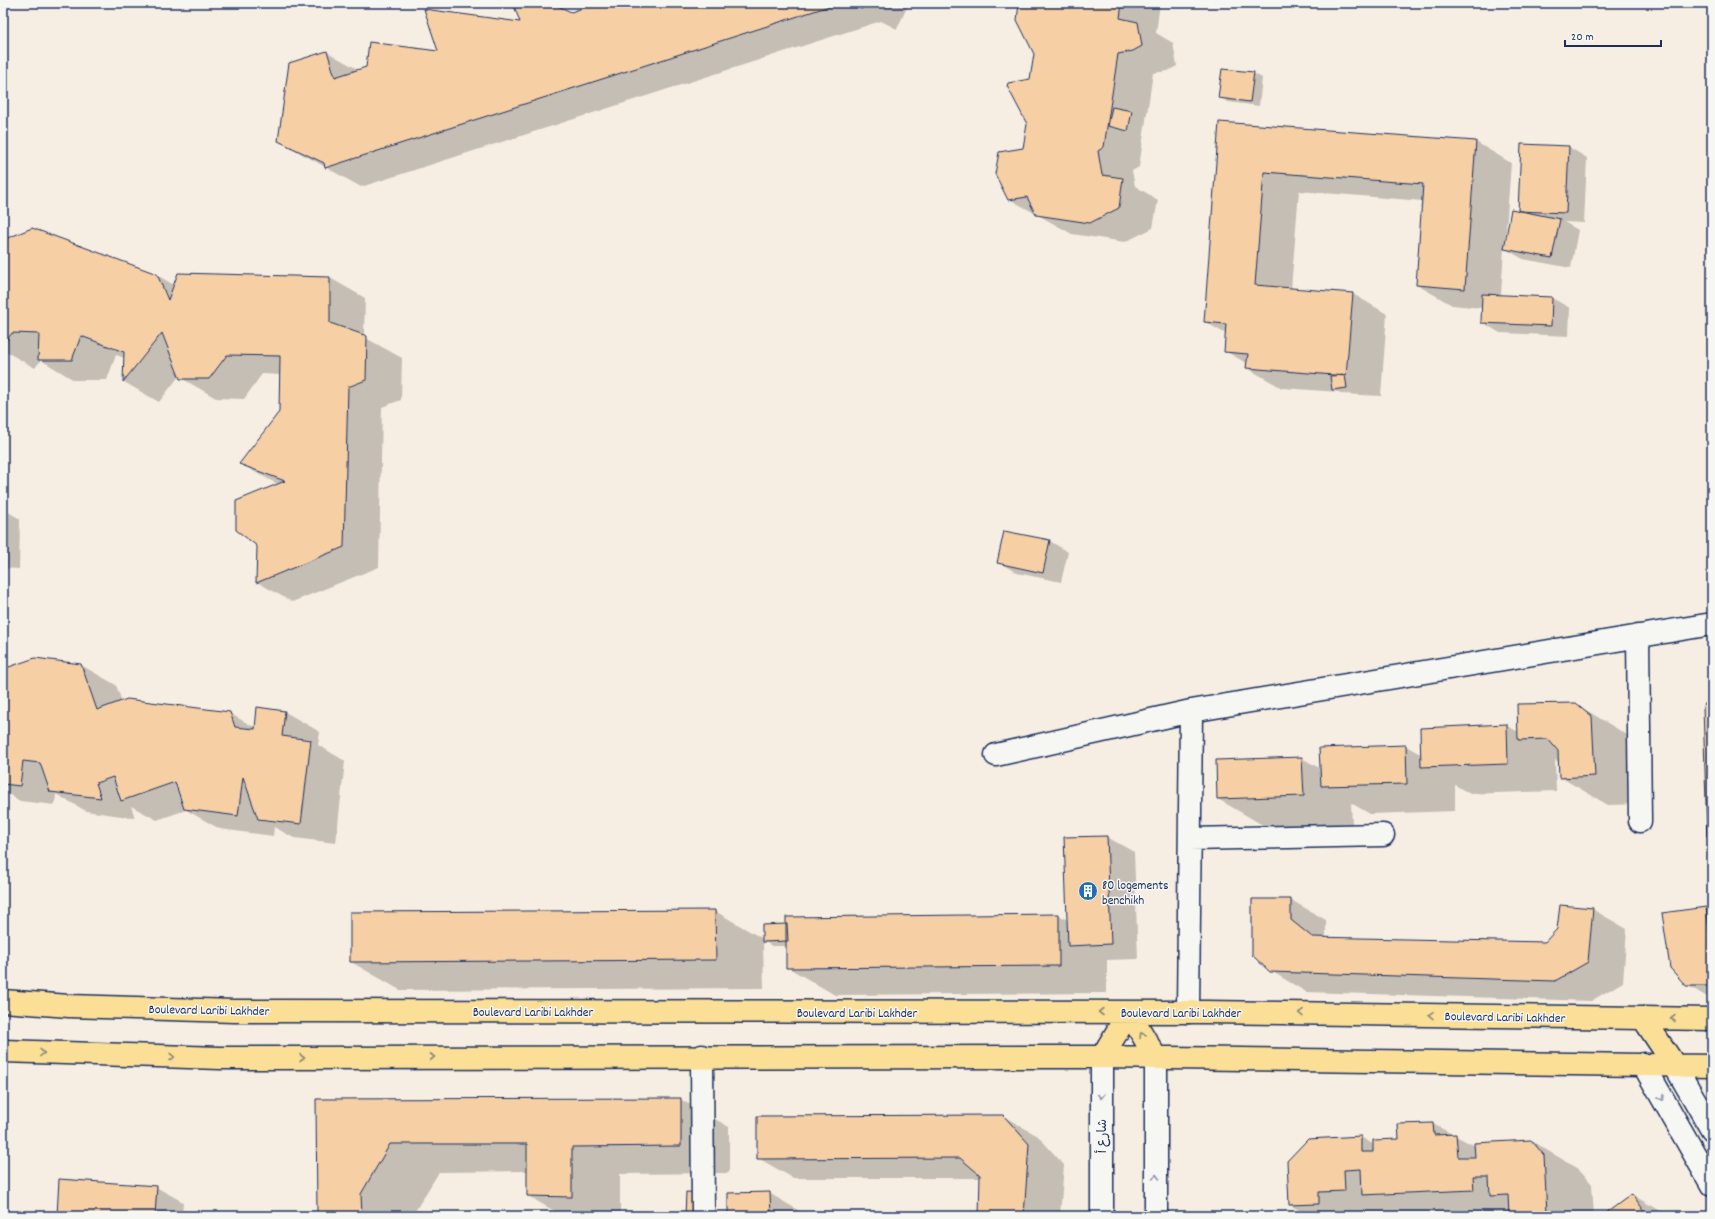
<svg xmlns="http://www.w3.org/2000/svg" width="1715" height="1219" viewBox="0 0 1715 1219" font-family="Dekko,'Playpen Sans Arabic',sans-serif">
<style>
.shadow{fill:#0003}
.building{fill:#f6cfa5;stroke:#1b2f5e}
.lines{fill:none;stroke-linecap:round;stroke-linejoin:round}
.minor-casing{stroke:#1b2f5e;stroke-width:25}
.major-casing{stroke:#1b2f5e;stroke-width:25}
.minor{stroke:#f6f6f2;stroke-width:22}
.major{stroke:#fbdf96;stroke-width:22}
.oneway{stroke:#8b877a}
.oneway2{stroke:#8892a8}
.labels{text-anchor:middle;stroke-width:3;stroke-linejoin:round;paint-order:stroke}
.poi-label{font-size:13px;fill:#1b2f5e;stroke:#f6f6f2;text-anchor:start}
.street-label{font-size:13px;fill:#1b2f5e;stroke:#f6f6f2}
</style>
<rect width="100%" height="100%" fill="#f6eee3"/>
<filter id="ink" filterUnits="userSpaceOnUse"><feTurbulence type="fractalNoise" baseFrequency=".025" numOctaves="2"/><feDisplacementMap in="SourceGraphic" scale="8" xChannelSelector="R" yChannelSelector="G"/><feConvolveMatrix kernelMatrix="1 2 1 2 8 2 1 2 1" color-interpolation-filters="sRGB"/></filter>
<g filter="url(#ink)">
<path class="shadow" d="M514,3H550L571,13L588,8L586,3H909L897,29L881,21L361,187L279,141L327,52L359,70L439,52L521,23Z
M1020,3H1160L1156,33L1173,43L1177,66L1168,71L1153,73L1139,167L1132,171L1135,186L1158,200L1153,228L1125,242L1072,234L1009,199L1024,149L1035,54Z
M1253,73L1262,78L1259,106L1228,102L1219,97Z
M1220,123L1476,142L1511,163L1505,243H1506L1519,212L1522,145L1569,147L1587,158L1584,223L1564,222L1578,230L1571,268L1523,259L1504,248L1501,295L1552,298L1570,308L1569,336L1500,333L1482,322V308L1452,305L1417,285L1423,201L1299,191L1291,289L1353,294L1387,314L1381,396L1342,394L1339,392L1282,388L1247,368L1248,364L1225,351L1226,334L1205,322Z
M3,241L157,275L174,285L330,278L365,298L364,337L402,358L401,400L382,407L379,567L292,602L257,582L279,485L240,464L280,412L281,375L262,374L244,399L216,398L181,378L180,375L159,402L124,382L125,358L116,355L107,380H74L41,360L35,368L3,350Z
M3,509L20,519L19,569L3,568Z
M1050,541L1068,552L1061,582L1017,573L998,562Z
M81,665L116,685L122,702L229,713L256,728L258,708L285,712L320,732L318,745L345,761L336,843L294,838L274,827L273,836L220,829L186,810L157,820L131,806L135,818L86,811L56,794L55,805L20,801L3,791V670Z
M1576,704L1624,733L1640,745L1643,804L1608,805L1560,777L1559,762L1555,760L1556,791L1470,794L1455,785V811L1370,814L1351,803L1352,824L1266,827L1218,799L1302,758L1321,769L1406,746L1422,755L1507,726L1519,732Z
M1107,837L1134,852L1138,959L1107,960V993L835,995L787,967V946H772L763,941L764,988L400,990L351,962V913L715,911L763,939L1059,915L1068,920Z
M1291,900L1326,920V938L1545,943L1592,909L1627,929L1623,982L1591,1001L1306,992L1271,971Z
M1706,908L1712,911V1000L1687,985Z
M680,1099L729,1127V1173L620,1174V1216H563L528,1196V1171L439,1172L412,1216H318L317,1100Z
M1003,1116L1038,1136L1064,1165L1060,1216H980L981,1178H793L758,1158Z
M1433,1124L1475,1146L1531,1141L1579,1169L1592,1184L1594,1216H1400L1393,1212V1216H1309L1290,1205L1361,1137L1374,1145L1400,1140L1399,1125Z
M156,1187L183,1202L182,1216H58Z
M769,1193L808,1216H729Z
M1633,1195L1668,1216H1604Z"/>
<path class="building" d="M513,3H552L571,12L586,7L585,3H839L325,168L324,163L278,141L289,63L327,51L335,77L366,67L369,42L438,51L424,9L520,22Z
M848,3H865L862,9Z
M1019,3H1122L1120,18L1138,22L1142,46L1133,51L1118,54L1104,147L1098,151L1102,175L1123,178L1119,208L1090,223L1036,215L1027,197L1008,200L995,174L999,152L1023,148L1027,124L1007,86L1008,83L1030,79L1034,54L1017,20Z
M1222,69L1254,72L1250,102L1218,98Z
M1112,107L1132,111L1128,131L1108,126Z
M1219,122L1476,141L1465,289L1416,285L1423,184L1264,172L1255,285L1353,293L1346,376L1246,368L1248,354L1224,352L1226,324L1204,322Z
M1521,144L1569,146L1566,213L1518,211Z
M1511,209L1560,219L1552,258L1504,249Z
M32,228L157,274L168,300L178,273L330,277V323L367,336L366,380L348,387L344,547L256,583L257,546L236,530V501L285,481L239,464L279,412L280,356L227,355L209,379H180L162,333L123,382L124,352L81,336L72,360H38L39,334L12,333L3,345V240Z
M1482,294L1552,297L1551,326L1481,323Z
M1345,375L1347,388L1332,390L1330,376Z
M1004,531L1050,540L1043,573L997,563Z
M35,658L81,664L97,710L127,699L230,712L235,727L255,729L257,707L285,711L282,736L311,740L301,824L258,819L243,777L238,816L184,809L175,782L121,801L113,777L96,783L101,798L50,792L40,763L23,761L20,786L3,784V669Z
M1712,696V836H1707L1703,706Z
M1576,703L1592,716L1595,776L1559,778L1558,751L1548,739L1518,740L1517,704Z
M1507,724L1508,764L1421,767L1420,728Z
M1406,745L1407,784L1321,786L1319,748Z
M1302,757L1304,796L1217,799L1216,760Z
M1107,836L1111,944L1068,946L1064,837Z
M1252,899H1291V920L1312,937L1545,942L1557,929L1560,905L1593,908L1588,962L1555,981L1270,972L1252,955Z
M1706,907L1710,936L1712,937V986H1686L1670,968L1662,913Z
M715,910L716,960L350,962V912Z
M1059,914V966L786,968V917Z
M787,924L788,941L762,942V925Z
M681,1098V1146L572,1147V1197L527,1196V1144H390L361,1194L362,1216H317L316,1099Z
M1003,1115L1029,1144L1024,1216H979L980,1175L960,1158L757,1159V1116Z
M1433,1123L1434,1135L1456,1134L1458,1157H1475L1474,1143L1531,1140L1544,1155L1547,1214L1509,1215L1508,1195L1490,1196L1489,1177H1473L1474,1190L1362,1195L1361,1169L1344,1170L1345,1191L1319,1192V1204L1289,1205L1287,1161L1308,1139L1361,1136V1152H1373V1140L1399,1139L1398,1124Z
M59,1179L157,1186L155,1216H57Z
M686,1192L703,1193L701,1216H685Z
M770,1192L771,1216H728V1193Z
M1632,1194L1648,1216H1602Z"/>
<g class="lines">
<g class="minor-casing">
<path id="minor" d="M1638,636L1640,821
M996,755L1191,711
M1190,839L1383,835
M1188,1012L1191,711L1712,624
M702,1056L703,1216
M1156,1058V1216
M1643,1064L1712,1185
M1675,1066L1712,1130
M1102,1216V1057"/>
</g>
<g class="major-casing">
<path id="major" d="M3,1001L69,1006L234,1011L1207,1012L1712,1019
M1643,1018L1675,1066
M3,1051L220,1058L1102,1057L1712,1066
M1102,1057L1129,1012L1156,1058"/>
</g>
<use href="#minor" class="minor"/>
<use href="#major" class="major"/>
</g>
<defs><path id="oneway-chevron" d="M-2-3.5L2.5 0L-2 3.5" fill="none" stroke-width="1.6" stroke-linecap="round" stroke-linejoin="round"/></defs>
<g class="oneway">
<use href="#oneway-chevron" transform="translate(1101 1012) rotate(-180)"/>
<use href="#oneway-chevron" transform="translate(1301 1013) rotate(-179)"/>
<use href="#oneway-chevron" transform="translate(1431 1015) rotate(-179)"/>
<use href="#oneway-chevron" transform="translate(1673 1018) rotate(-180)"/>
<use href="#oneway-chevron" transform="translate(1142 1035) rotate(-121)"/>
<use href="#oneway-chevron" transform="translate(42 1053) rotate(1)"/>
<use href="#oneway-chevron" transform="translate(172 1057) rotate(1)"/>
<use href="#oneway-chevron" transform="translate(432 1057)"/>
<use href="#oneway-chevron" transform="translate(302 1058)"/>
</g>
<g class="oneway2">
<use href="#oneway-chevron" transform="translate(1101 1096) rotate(91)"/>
<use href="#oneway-chevron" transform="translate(1662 1098) rotate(60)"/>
<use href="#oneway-chevron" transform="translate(1156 1177) rotate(-90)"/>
</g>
</g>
<defs>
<g id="building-disc" transform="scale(1)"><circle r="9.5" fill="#1f6fb2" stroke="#f6f6f2"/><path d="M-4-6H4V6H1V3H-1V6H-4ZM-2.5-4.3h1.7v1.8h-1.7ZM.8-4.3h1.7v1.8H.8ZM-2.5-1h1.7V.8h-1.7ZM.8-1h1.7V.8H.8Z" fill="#fff"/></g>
</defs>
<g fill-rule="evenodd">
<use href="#building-disc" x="1088" y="891"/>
</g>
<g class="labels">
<g class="poi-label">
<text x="1102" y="889">80 logements<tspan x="1102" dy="15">benchikh</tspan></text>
</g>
<g class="street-label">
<text transform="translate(209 1009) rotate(1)" y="5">Boulevard Laribi Lakhder</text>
<text x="533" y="1016">Boulevard Laribi Lakhder</text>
<text x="857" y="1017">Boulevard Laribi Lakhder</text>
<text x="1181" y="1017">Boulevard Laribi Lakhder</text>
<text transform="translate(1505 1016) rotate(1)" y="5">Boulevard Laribi Lakhder</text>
<text transform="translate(1101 1136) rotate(-90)" y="5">شارع أ</text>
</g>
</g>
<rect width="1715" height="1219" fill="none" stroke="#f6f6f2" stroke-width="16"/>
<rect x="8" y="8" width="1699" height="1203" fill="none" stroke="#1b2f5e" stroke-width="1.5" filter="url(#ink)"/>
<path d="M1565 40v6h96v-6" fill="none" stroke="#1b2f5e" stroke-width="2"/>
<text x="1571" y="40" font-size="12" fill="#1b2f5e" stroke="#f6f6f2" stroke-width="3" paint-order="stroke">20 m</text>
</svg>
